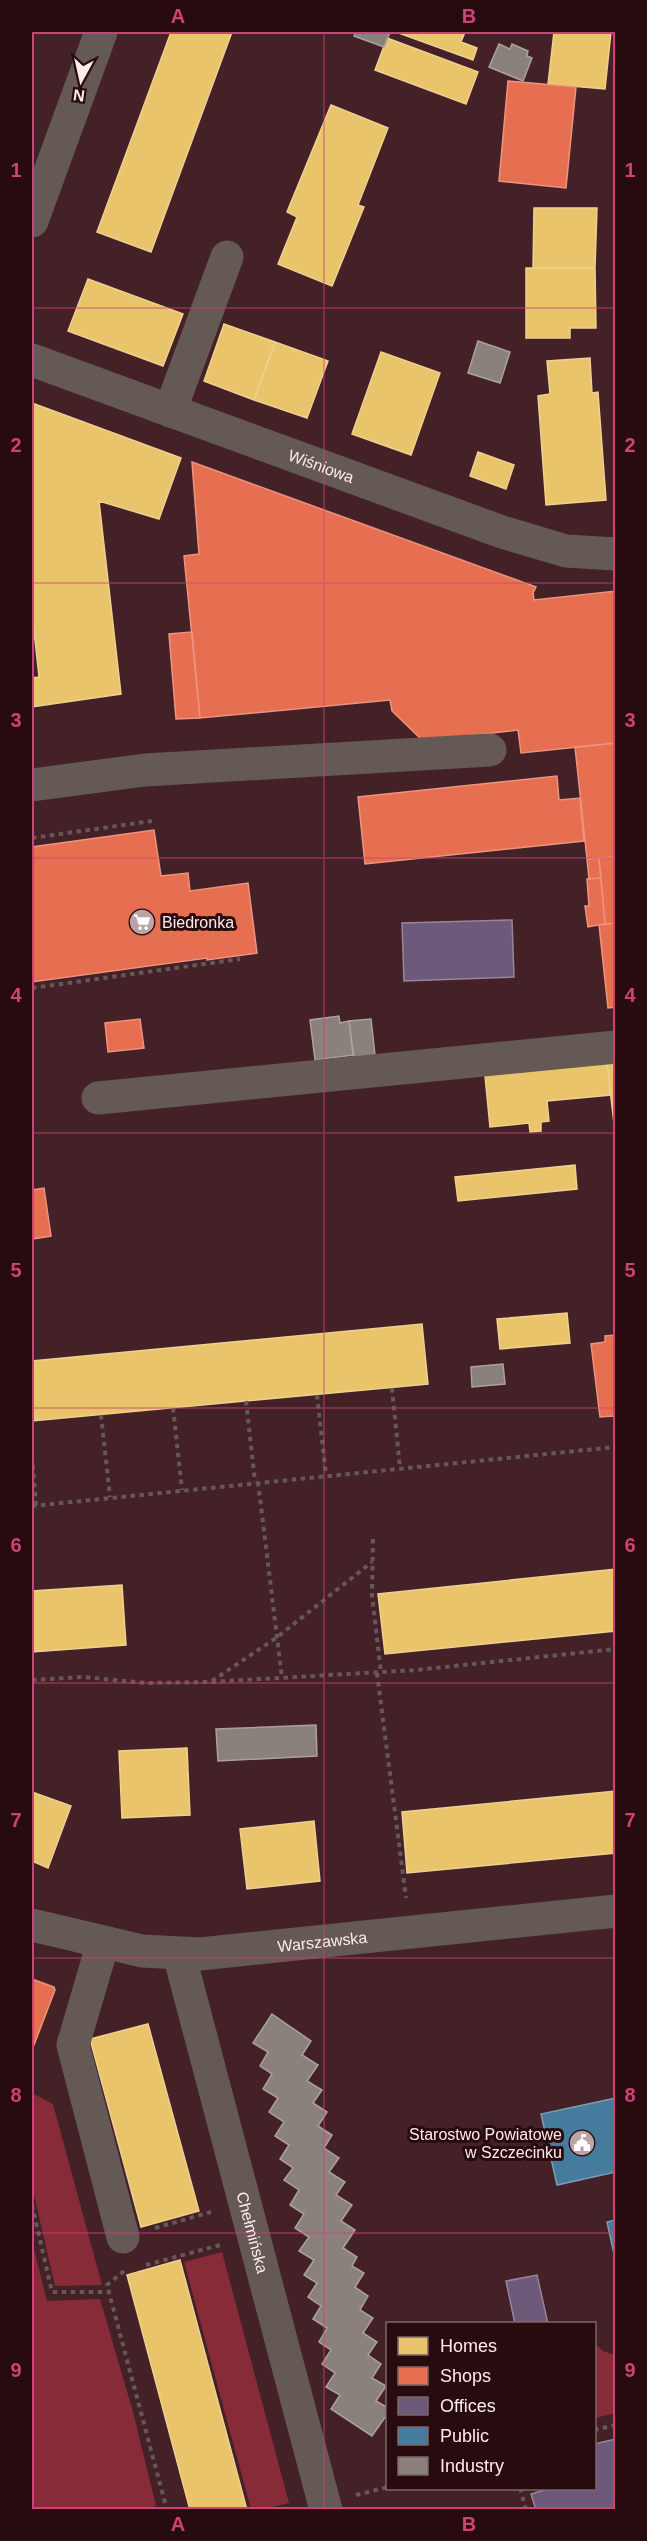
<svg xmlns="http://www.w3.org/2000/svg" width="647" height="2541" viewBox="0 0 647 2541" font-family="Helvetica,sans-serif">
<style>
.green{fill:#872b38}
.homes{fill:#e9c46a;stroke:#efd091;stroke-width:1.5}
.shops{fill:#e76f51;stroke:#ed947f;stroke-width:1.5}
.offices{fill:#6d597a;stroke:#98859c;stroke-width:1.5}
.public{fill:#457b9d;stroke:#7c9db4;stroke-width:1.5}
.industry{fill:#8a817c;stroke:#aca19d;stroke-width:1.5}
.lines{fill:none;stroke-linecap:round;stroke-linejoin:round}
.path{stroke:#665856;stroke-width:4;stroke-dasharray:4.5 4.5;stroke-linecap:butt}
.minor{stroke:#645954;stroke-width:33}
.grid{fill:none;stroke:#ce4278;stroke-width:1.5;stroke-opacity:0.55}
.labels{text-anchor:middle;stroke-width:6;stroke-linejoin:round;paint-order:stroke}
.street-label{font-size:16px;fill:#fcebeb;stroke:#280b0f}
.poi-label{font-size:16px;fill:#fcebeb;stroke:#280b0f;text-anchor:start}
.neatline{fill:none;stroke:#ce4278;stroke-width:2}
.grid-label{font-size:20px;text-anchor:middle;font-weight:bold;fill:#ce4278}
</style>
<rect width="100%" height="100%" fill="#442127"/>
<path class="green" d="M32,2093L53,2104L102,2285L55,2286L32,2186Z
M32,2242L47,2301L100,2299L133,2412L156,2506L144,2510L32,2509Z
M222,2252L289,2503L263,2509H251L184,2262Z
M595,2344L603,2351L615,2355L616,2413L595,2418Z"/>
<path class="homes" d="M171,32H232L151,252L97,232Z
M396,32H465L461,42L477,48L473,60Z
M554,32H611L605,89L548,84Z
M387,38L478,72L466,104L375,70Z
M331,105L388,128L358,205L364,207L332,286L278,264L297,217L287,212Z
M534,208H597L595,268H533Z
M526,268H595L596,328H570V338H526Z
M88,279L183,314L163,366L68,331Z
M224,324L275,342L254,400L204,381Z
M275,342L328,361L307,418L254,400Z
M381,352L440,373L411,455L352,434Z
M590,358L592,393L598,392L606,500L546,505L538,396L550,394L547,361Z
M32,403L181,458L159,519L99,501L121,694L32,707V678L39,677L32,612Z
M478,452L514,465L506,489L470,476Z
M616,1062V1141L607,1063Z
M607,1063L611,1095L547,1101L549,1121L541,1122V1131L530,1132L529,1123L490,1127L485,1076Z
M575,1165L577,1189L458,1201L455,1177Z
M567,1313L570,1343L500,1349L497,1319Z
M422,1324L428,1384L32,1421V1361Z
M616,1569V1631L385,1654L378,1594Z
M122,1585L126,1645L32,1652V1591Z
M187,1748L190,1815L122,1818L119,1751Z
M616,1791V1853L407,1873L402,1812Z
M32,1792L71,1806L48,1868L32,1861Z
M314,1821L320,1881L247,1889L240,1829Z
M148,2024L199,2211L141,2227L90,2039Z
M180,2260L247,2510H190L127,2275Z"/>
<path class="shops" d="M508,81L576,87L566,188L499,181Z
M192,462L536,587L534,591H533L534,600L616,591V743L521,753L518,730L423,741L392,711L390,700L200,718L184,556L199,554Z
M192,632L200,718L176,719L169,634Z
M616,743V857L587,859L575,747Z
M557,776L559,800L580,798L584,841L365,864L358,797Z
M154,830L161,876L188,873L190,891L248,883L257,953L207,960V958L32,982V847Z
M616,857V923L605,924L599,858Z
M599,858L601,878L589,879L587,859Z
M601,878L605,924L588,927L585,906H589L587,879Z
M616,923V1007L608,1008L599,925Z
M140,1019L144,1048L108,1052L105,1023Z
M44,1188L51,1236L32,1239V1190Z
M616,1335V1418L614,1416L600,1417L591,1344L605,1342V1336Z
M32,1979L54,1987L55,1990L34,2045L32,2046Z"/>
<path class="offices" d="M512,920L514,977L404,981L402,923Z
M537,2275L548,2324H515L506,2281Z
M616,2439V2510H536L531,2494L551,2488H594V2444Z"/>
<path class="public" d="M616,2098V2172L557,2185L541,2114Z
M616,2220V2263L607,2222Z"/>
<path class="industry" d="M356,32H390L384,47L354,36Z
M499,44L510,49L512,44L528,51L527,56L532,58L523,81L489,67Z
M478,341L510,352L500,383L468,373Z
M339,1016L340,1023L349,1021L353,1055L315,1060L310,1020Z
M371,1019L375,1055L354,1057L349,1021Z
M503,1364L505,1384L472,1387L471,1367Z
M316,1725L317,1756L218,1761L216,1729Z
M272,2014L311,2041L302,2055L318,2065L307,2081L322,2090L313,2103L327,2112L318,2126L332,2135L324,2148L339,2158L329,2172L345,2182L336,2195L352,2205L341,2221L355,2230L343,2248L357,2257L352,2266L364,2273L355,2287L368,2296L360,2310L373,2318L363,2333L377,2342L368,2355L381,2364L372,2378L386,2386L376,2401L388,2408V2413L372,2436L331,2409L340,2395L326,2387L335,2373L322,2364L331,2350L319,2342L327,2328L313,2319L321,2306L308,2297L317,2283L304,2275L314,2260L299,2251L309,2237L295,2228L304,2214L290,2205L299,2190L284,2180L293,2168L280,2159L289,2145L275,2136L284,2122L269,2112L278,2098L263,2089L272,2074L260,2066L268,2052L253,2043Z"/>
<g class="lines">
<path class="path" d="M32,838L152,821
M32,988L240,959
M392,1388L400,1468
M317,1395L326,1475
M246,1401L255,1482
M173,1408L182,1490
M101,1415L110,1497
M32,1456L36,1505
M258,1482L282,1678
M32,1506L616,1447
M373,1539L372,1595L381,1673
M377,1673L406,1898
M32,1680L83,1677L146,1683L210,1682L416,1670L616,1649
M212,1681L276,1638L372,1562
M32,2205L52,2292H109
M155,2228L211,2212
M146,2265L220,2245
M124,2271L107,2285L167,2510
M594,2430L616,2425
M520,2488L526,2510
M356,2495L388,2487"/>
<g class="minor">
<path d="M32,221L101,32"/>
<path id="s1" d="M32,360L502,532L566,551L616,554"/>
<path d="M170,411L227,257"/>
<path d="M32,785L145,770L490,750"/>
<path d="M98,1098L616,1047"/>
<path id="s2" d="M32,1925L142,1951L200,1954L616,1911"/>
<path d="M103,1943L73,2045L123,2237"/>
<path id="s3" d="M179,1954L326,2510"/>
</g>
</g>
<path class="grid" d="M324,32V2510M32,308H616M32,583H616M32,858H616M32,1133H616M32,1408H616M32,1683H616M32,1958H616M32,2233H616"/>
<defs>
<g id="supermarket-disc" transform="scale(1.35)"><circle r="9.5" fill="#bca4a6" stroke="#280b0f"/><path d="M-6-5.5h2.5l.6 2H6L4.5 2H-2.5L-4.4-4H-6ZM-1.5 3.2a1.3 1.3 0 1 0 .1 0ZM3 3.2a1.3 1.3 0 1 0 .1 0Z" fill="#fff"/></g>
<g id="civic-disc" transform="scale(1.35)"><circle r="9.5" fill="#bca4a6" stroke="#280b0f"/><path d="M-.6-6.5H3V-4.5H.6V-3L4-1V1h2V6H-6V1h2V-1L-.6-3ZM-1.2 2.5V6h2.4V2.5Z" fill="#fff"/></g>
</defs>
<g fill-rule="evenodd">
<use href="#supermarket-disc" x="142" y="922"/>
<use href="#civic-disc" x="582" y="2143"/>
</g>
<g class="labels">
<g class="street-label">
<text dy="6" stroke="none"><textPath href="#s1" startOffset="308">Wiśniowa</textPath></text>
<text dy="6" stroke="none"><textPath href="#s2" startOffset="294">Warszawska</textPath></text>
<text dy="6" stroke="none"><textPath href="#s3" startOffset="288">Chełmińska</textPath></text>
</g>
<g class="poi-label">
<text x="162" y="928">Biedronka</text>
<text x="562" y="2140" text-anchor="end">Starostwo Powiatowe<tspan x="562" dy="18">w Szczecinku</tspan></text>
</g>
</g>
<rect width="647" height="2541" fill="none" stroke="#280b0f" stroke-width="66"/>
<rect x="386" y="2322" width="210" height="168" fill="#280b0f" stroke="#7d6567" stroke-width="1.5"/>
<rect x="398" y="2337" width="30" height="18" fill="#e9c46a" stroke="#7d6567" stroke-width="1.5"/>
<text x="440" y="2352" font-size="18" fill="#fcebeb">Homes</text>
<rect x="398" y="2367" width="30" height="18" fill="#e76f51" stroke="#7d6567" stroke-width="1.5"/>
<text x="440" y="2382" font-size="18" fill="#fcebeb">Shops</text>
<rect x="398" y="2397" width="30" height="18" fill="#6d597a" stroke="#7d6567" stroke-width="1.5"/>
<text x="440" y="2412" font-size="18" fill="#fcebeb">Offices</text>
<rect x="398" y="2427" width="30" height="18" fill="#457b9d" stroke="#7d6567" stroke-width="1.5"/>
<text x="440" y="2442" font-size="18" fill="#fcebeb">Public</text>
<rect x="398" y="2457" width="30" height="18" fill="#8a817c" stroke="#7d6567" stroke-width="1.5"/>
<text x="440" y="2472" font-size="18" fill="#fcebeb">Industry</text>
<g transform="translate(81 81) rotate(188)" stroke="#280b0f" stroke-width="4.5" paint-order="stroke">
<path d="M0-4.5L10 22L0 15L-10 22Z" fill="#fcebeb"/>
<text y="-9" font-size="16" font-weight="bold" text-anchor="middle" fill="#fcebeb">N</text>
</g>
<rect x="33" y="33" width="581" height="2475" class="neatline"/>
<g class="grid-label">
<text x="178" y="23">A</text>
<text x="469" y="23">B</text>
<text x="16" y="177">1</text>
<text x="630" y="177">1</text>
<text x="16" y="452">2</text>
<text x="630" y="452">2</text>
<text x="16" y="727">3</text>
<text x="630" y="727">3</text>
<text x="16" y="1002">4</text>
<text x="630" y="1002">4</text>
<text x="16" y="1277">5</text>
<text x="630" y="1277">5</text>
<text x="16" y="1552">6</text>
<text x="630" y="1552">6</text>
<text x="16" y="1827">7</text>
<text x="630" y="1827">7</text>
<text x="16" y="2102">8</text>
<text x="630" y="2102">8</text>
<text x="16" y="2377">9</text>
<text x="630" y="2377">9</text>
<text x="178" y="2531">A</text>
<text x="469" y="2531">B</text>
</g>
</svg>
